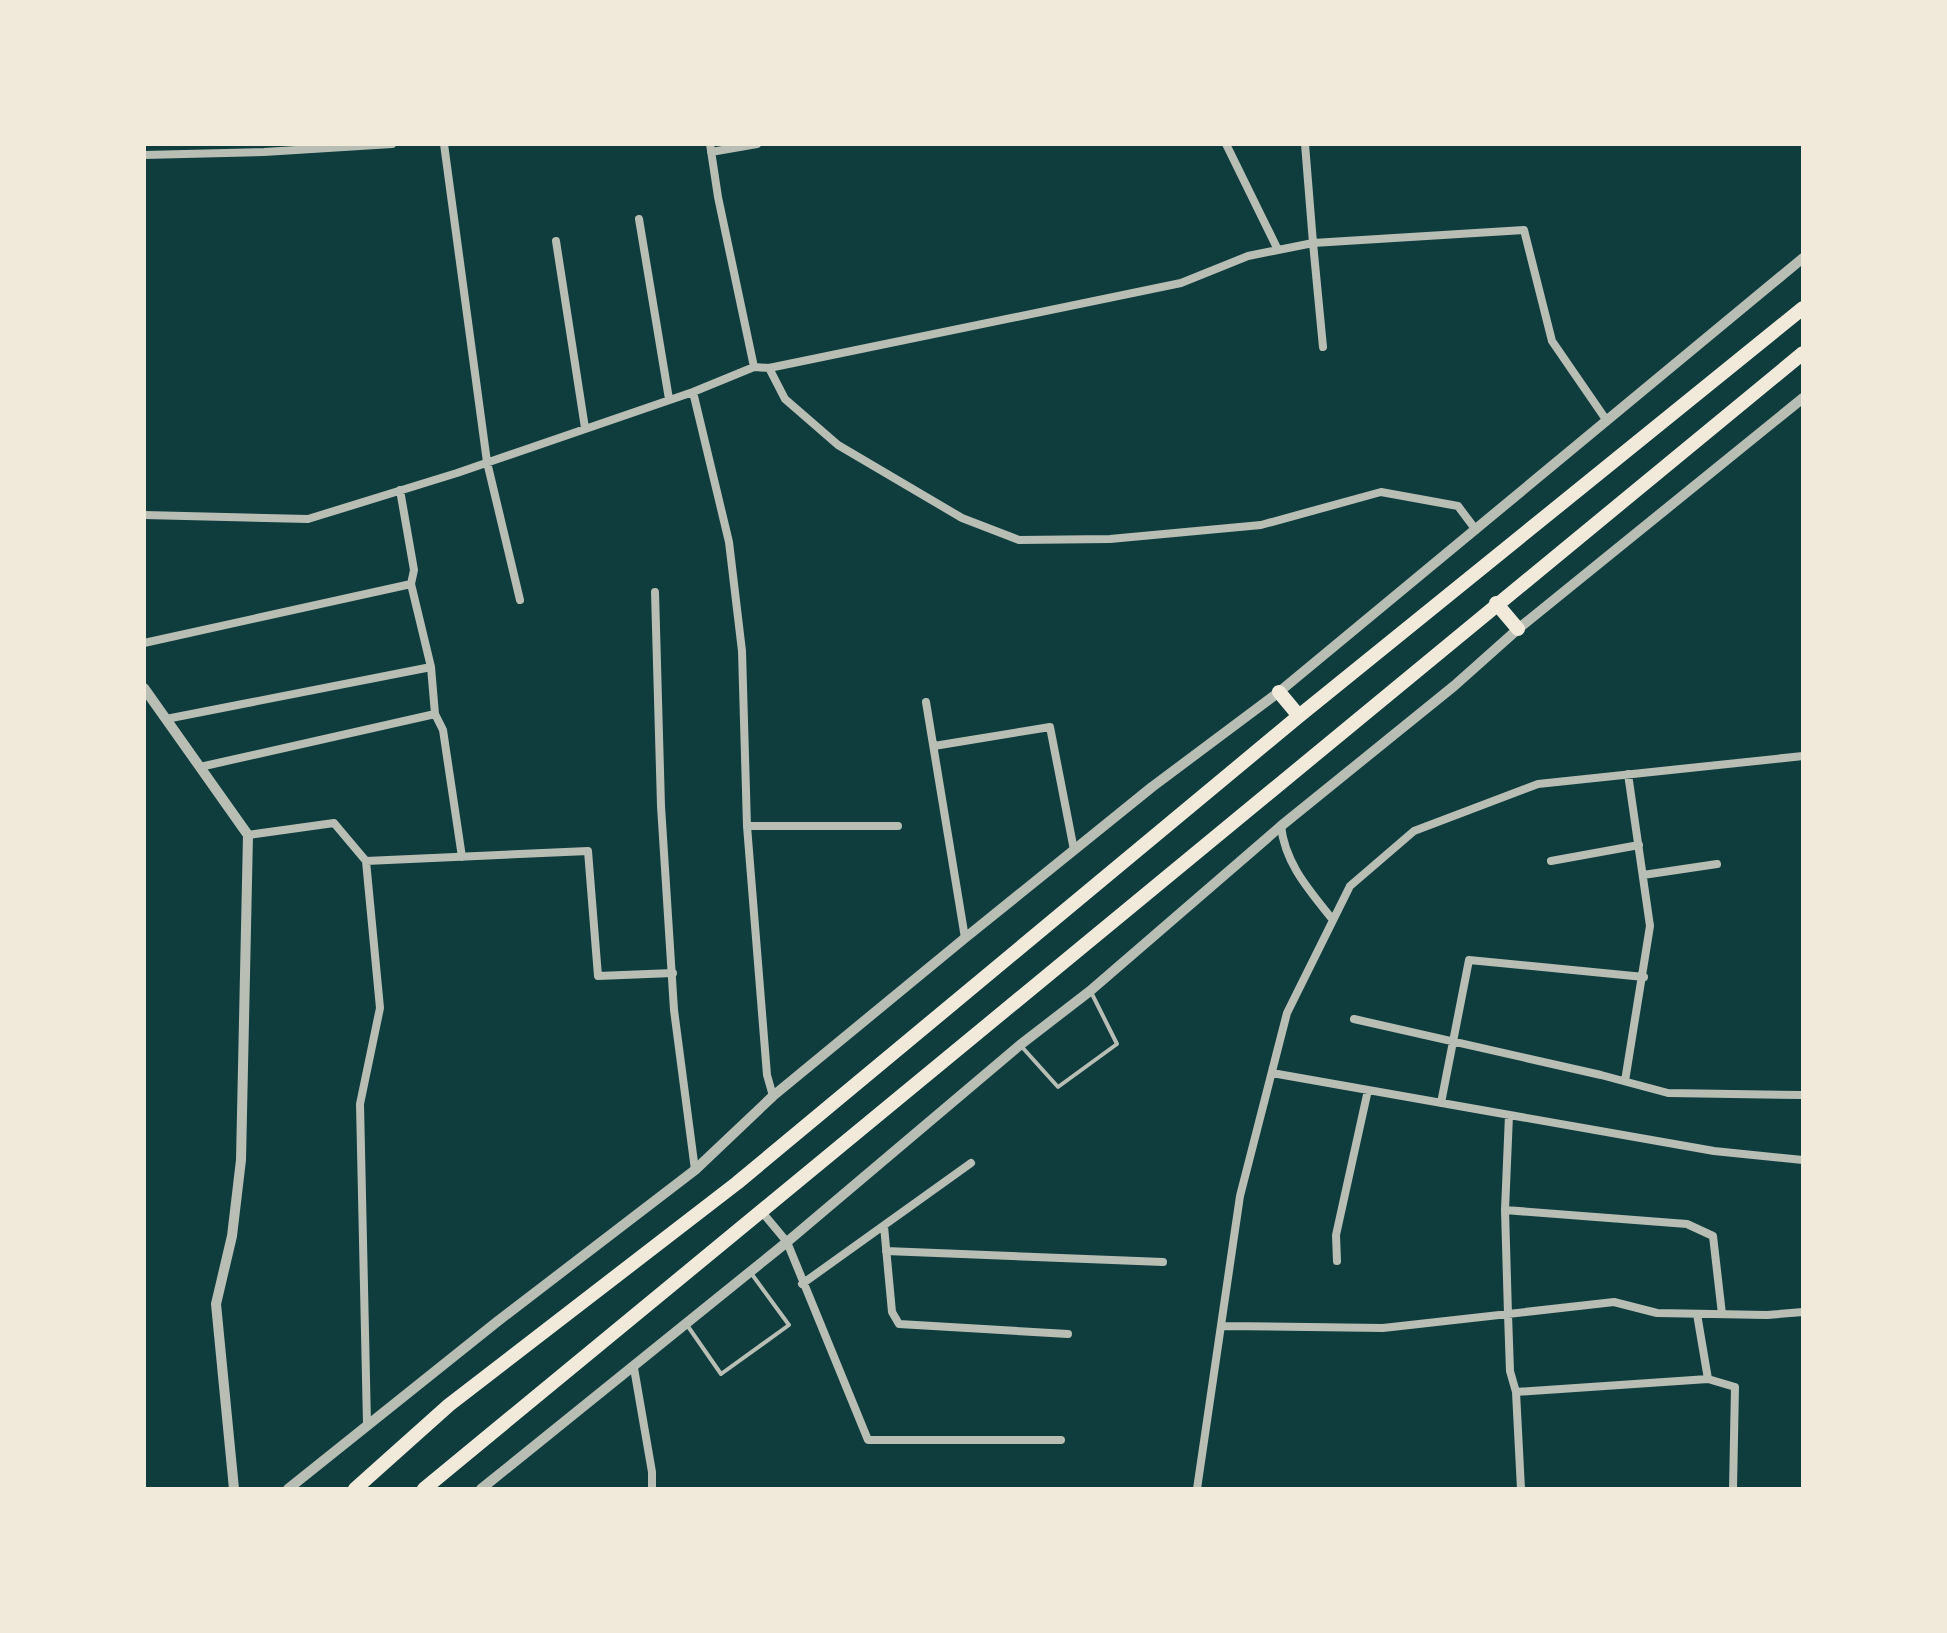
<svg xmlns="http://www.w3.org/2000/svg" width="1947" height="1633" viewBox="0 0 1947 1633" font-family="'Crimson Pro',serif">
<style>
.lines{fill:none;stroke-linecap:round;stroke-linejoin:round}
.service{stroke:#b8beb3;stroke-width:4}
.minor{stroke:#b8beb3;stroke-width:8}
.tertiary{stroke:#b8beb3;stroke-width:10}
.trunk{stroke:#f1e9da;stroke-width:14}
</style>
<rect width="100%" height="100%" fill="#0f3d3e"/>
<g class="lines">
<path class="service" d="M1022,1047L1058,1087L1117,1044L1092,994
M687,1325L721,1374L789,1325L751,1273"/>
<path class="minor" d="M444,144L487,462L520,600
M710,144L718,197L754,367
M1226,144L1278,250
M1305,144L1313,243L1524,230L1552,341L1607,421
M711,152L757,144
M144,155L264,152L392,144
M639,219L669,399
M556,241L585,428
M769,368L785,399L838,445L962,518L1019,540L1110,539L1261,525L1381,492L1458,506L1476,530
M693,392L754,367L769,368L1181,283L1248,256L1313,243L1323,347
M400,490L414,570L411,584L431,667L435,714L443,730L462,857
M144,515L308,519L457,473L693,392L729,542L742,651L747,826L767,1075L773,1096
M655,592L661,806L674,1010L695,1170
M144,643L411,584
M926,702L965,938
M166,719L431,667
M934,746L1050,727L1074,850
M200,767L435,714
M747,826H898
M1281,826C1285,864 1310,891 1333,920
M248,835L334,823L366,861L380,1008L360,1104L367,1424
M366,861L588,851L598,976L673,973
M1551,861L1639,845
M1643,875L1717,864
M1354,1019L1601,1075L1668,1093L1803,1095
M1272,1073L1714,1151L1803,1160
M1625,1081L1650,926L1628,774
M1441,1103L1469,960L1644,977
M1509,1115L1505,1210L1508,1314L1510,1371L1516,1392L1521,1489
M1505,1210L1687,1224L1713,1236L1722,1314
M762,1212L787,1242L868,1440H1061
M884,1226L892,1312L899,1324L1068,1334
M886,1251L1163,1262
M1337,1261L1336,1235L1368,1090
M802,1284L971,1163
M1697,1314L1708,1379L1735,1387L1733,1489
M1222,1326L1383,1328L1614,1302L1657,1313L1767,1315L1803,1312
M634,1368L652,1472V1489
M1516,1392L1708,1379
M1197,1489L1240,1196L1287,1013L1350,886L1414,831L1538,784L1803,756"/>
<path class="tertiary" d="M144,688L248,835L241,1160L232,1236L216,1304L234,1489
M288,1489L498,1321L695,1170L773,1096L965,938L1152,787L1279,692L1803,258
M481,1489L787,1242L1020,1045L1090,991L1281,826L1454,686L1518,629L1803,398"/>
<path class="trunk" d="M1496,603L1518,629
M1279,692L1299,716
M355,1489L449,1405L737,1183L1299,716L1803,308
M424,1489L1803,353"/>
</g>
<rect width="1947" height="1633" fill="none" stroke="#f1e9da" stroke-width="292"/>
</svg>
